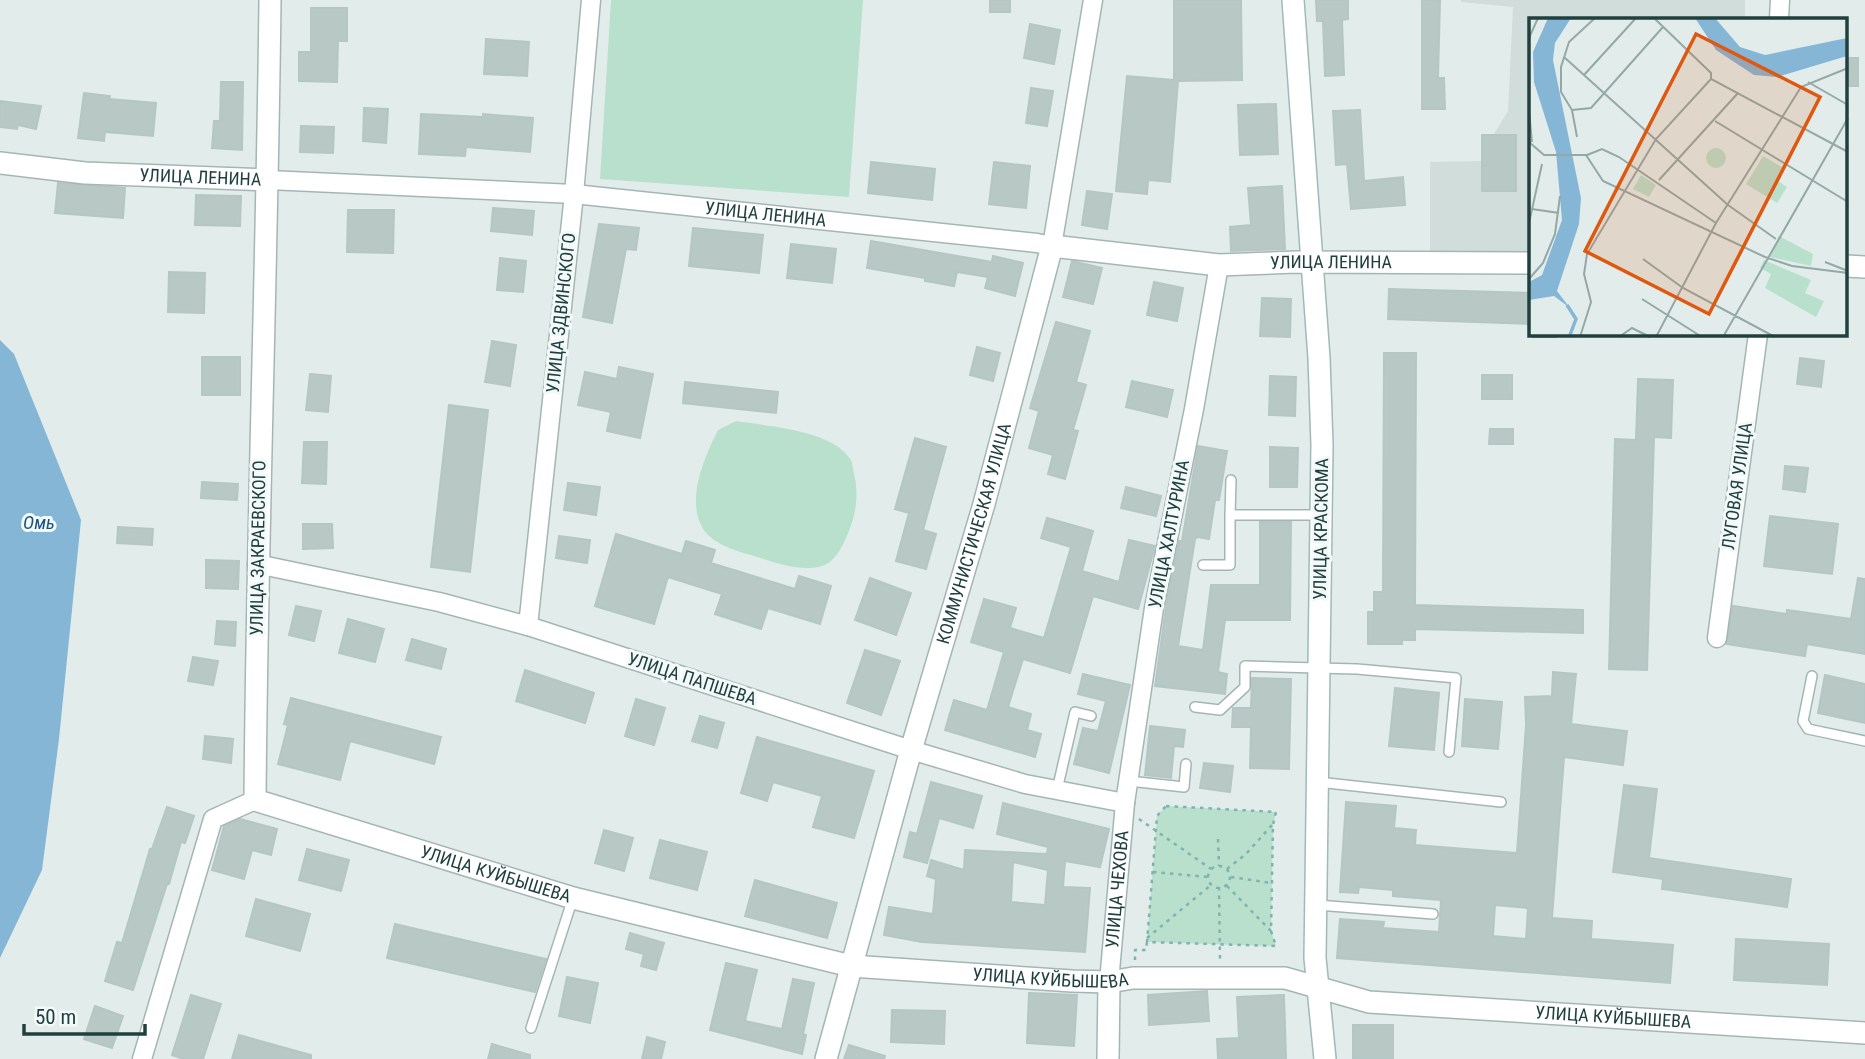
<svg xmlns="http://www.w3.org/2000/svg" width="1865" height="1059" viewBox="0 0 1865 1059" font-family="'Roboto Condensed',sans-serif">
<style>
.built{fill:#d0dddb}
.green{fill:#b9e0cd}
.water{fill:#86b6d6}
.building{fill:#b7c8c5;stroke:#b4c7c4;stroke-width:2;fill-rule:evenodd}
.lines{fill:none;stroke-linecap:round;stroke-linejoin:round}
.service-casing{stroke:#a4b6b4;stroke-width:12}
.minor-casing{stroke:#a4b6b4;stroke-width:21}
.tertiary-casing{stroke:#a4b6b4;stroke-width:24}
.secondary-casing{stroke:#9fbab7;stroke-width:24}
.path{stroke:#80b3b0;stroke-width:2.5;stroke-dasharray:3.5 5;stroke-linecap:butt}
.service{stroke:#fff;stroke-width:9}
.minor{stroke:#fff;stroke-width:18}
.tertiary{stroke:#fff;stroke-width:21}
.secondary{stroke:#fff;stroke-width:21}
.labels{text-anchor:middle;stroke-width:6;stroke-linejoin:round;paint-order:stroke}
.street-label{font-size:18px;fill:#20403f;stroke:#f3f9f8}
.water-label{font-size:19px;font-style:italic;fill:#165480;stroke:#f3f9f8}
.inset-river{fill:none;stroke:#86b6d6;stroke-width:3.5}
.inset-road{fill:none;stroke:#94a8a6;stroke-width:2}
.view{fill:#de580f;fill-opacity:0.15;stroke:#de580f;stroke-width:3.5}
.inset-edge{fill:none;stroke:#20403f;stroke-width:3.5}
</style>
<rect width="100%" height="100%" fill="#e2edeb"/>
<path class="built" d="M1461,0H1745V19H1531V251H1430V162L1482,161V135L1494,134L1508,111L1513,7L1461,2Z"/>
<path class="green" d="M611,0H863L849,197L600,179Z
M736,421C766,426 833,430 850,459C853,462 853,470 854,474C859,492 856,514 849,531C843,545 836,563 819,567C798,571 776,563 757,557C741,552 720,547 708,535C682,507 704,458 718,430Z
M1166,806L1276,812L1273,825L1271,931L1276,946L1147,942L1157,816Z"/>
<path class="water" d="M0,340L14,354L81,520L59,739L42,870L0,958Z"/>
<path class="building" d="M990,0H1010V12H990Z
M1174,0H1241L1242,80L1178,81L1170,182L1148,180L1147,194L1116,191L1127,76L1174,80Z
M1316,0H1348V19L1342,20L1344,75L1325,76L1323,21H1317Z
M1422,0H1440L1438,78H1444L1445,109H1422Z
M311,8H347V41H338L337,82L299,81V52H311Z
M1030,24L1060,30L1054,64L1024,58Z
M486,39L529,42L527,76L484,74Z
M1846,58H1858V86H1846Z
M221,82H243L242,150L212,148L214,121H220Z
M1031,88L1053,91L1047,126L1026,123Z
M84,93L110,96L109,99L156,103L153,136L105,132L104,141L78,138Z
M0,101L41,106L36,129L18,125L17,129L0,127Z
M1276,104L1278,154L1240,155L1238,105Z
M364,108L388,109L386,143L363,141Z
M1360,110L1364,181L1403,177L1405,205L1351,209L1347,164L1336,165L1333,111Z
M421,114L483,117V114L533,118L530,152L466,147L465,156L419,154Z
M301,126L334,127L333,153L300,152Z
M1482,135H1516V191H1482Z
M871,162L935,169L932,200L868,193Z
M994,162L1030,166L1026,208L989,204Z
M58,183L125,188L123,218L55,213Z
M1282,186L1285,249L1231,251L1230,227L1251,225L1248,188Z
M1087,191L1112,194L1107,229L1082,225Z
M196,195L241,196L240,226L195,225Z
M493,208L534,211L532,235L491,231Z
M348,210H394L393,253L347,252Z
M599,224L639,228L636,250L626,249L612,323L583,317Z
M693,228L763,235L759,273L689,266Z
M871,241L992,262L993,256L1023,263L1015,296L985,288L988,277L957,272L954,286L925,281V278L867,268Z
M791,244L836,249L832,283L787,278Z
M500,258L526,261L523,292L497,290Z
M1072,261L1102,268L1093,304L1063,297Z
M169,272L205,273L204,313L168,312Z
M1154,282L1183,288L1177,321L1147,315Z
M1389,289L1531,293V324L1388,319Z
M1262,298L1291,299L1290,337L1260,336Z
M1056,322L1090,331L1076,382L1086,385L1073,430L1078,431L1065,479L1048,474L1053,455L1029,448L1039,411L1030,408Z
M492,341L516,345L510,386L485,382Z
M977,347L1000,353L993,381L970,375Z
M1384,353H1416L1415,605L1583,610V633L1415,629V640H1402V644H1368V612H1374V592H1383Z
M202,357H240V395H202Z
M1800,358L1824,361L1821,387L1797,384Z
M619,367L653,374L640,438L607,431L611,412L578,405L585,372L617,379Z
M310,374L331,376L328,412L306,410Z
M1482,375H1512V399H1482Z
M1270,376L1296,377L1295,416L1269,415Z
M1638,379L1673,380L1671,438L1654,437L1647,670L1609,669L1615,439L1636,440Z
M1132,381L1173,390L1167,417L1126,407Z
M685,382L778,392L776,413L683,403Z
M449,405L488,410L470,572L431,567Z
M1490,429H1513V444H1489Z
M915,438L946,447L923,530L936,534L926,569L896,561L909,513L895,509Z
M304,442H327L326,484L302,483Z
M1198,446L1227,451L1219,500H1215L1209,539L1198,537L1195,539L1178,646L1203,650L1211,585H1260V522H1291L1290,620H1225L1218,672L1227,674L1225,694L1155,686L1167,600L1179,541H1182Z
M1270,447L1298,448L1297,487H1270Z
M1785,466L1808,468L1805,492L1783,489Z
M202,482L238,484L237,500L201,498Z
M568,483L600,487L596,515L564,510Z
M1126,487L1161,496L1156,516L1121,508Z
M1770,516L1838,524L1832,574L1764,566Z
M1047,518L1093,531L1082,571L1119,582L1129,540L1155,546L1138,609L1093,596L1070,673L1023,659L1008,707L1031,714L1027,730L1041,734L1035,757L945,730L954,700L987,710L1004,652L971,642L984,599L1016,608L1010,628L1044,638L1071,547L1041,538Z
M303,524H332L333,548L303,549Z
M118,527L153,529L152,545L117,543Z
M616,534L682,554L686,541L715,550L711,563L795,589L799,576L831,586L820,624L768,608L761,629L715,614L722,594L668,577L654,624L595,606Z
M559,536L590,540L587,563L556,558Z
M206,560L239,561L238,589L206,588Z
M870,578L911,593L896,635L855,620Z
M1858,578L1865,579V654L1807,644L1805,656L1726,644L1733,606L1787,614V610L1851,619Z
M296,606L321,611L314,641L289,635Z
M348,619L384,629L375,662L339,653Z
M217,621L236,622L235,646L215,644Z
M412,639L446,649L441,669L406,660Z
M865,650L900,661L881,715L847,703Z
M193,657L218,661L213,685L188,681Z
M525,670L594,693L585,723L516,701Z
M1553,672L1576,674L1571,724L1627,731L1623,765L1564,757L1552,918L1592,921L1591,939L1673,945L1670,983L1337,958L1340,919L1384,922L1383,928L1439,932L1441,900L1393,896V890L1359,887L1358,893L1340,892L1346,802L1396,806L1394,828L1416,830L1415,845L1517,853L1526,725L1525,697L1552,696ZM1495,905L1528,908L1526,939L1493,936Z
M1083,674L1130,685L1109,773L1074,764L1083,728L1098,731L1106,701L1078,694Z
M1825,675L1865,684V723L1818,713Z
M1252,678L1291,679L1289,769L1250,768L1251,727H1232L1233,708H1251Z
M1395,688L1439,693L1434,750L1389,746Z
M291,698L441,737L434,764L350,741L340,780L278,764L288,725L284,724Z
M636,699L665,708L654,745L625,736Z
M1465,699L1502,702L1498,749L1462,746Z
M700,716L724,723L717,748L692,741Z
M1150,726L1185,730L1183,747L1174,746L1171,778L1145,775Z
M205,736L233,739L231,763L203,759Z
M757,737L874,771L854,838L813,827L822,796L773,782L767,801L741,793Z
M1204,763L1233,766L1230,792L1200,788Z
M931,782L982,796L973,828L939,818L927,863L904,857L910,832L917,834Z
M1624,785L1657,789L1649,858L1791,879L1787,907L1662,889L1663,879L1613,872Z
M1003,803L1109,829L1100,867L1065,861L1063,887L1090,888L1085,952L922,942L884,935L889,907L933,914L936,879L927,876L931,860L964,870L965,850L1047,854L1048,847L997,834ZM1013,862L1048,870L1045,905L1011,902Z
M167,807L194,816L185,843L181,842L169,884H167L133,990L105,981L117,942L122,943L150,849H152Z
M240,819L277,829L271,855L252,850L244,879L212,870L224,826Z
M604,830L633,838L624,871L595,863Z
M660,840L707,852L697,890L650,878Z
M307,849L349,860L341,891L299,880Z
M755,880L837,903L827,938L745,916Z
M256,899L310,914L300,951L246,936Z
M395,924L546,959L535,992L387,958Z
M630,933L664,943L656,970L641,966L644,954L626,949Z
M1736,939L1829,944L1827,985L1734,980Z
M726,963L757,970L745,1021L782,1029L793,979L814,983L803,1034L806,1035L802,1054L710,1030Z
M567,977L598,983L590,1023L559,1016Z
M1207,991L1209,1021L1149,1025L1148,995Z
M1029,993L1077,995L1074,1046L1027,1043Z
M191,995L221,1004L203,1059H184L172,1055Z
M1284,995L1286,1059H1218L1217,1039L1239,1038L1237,997Z
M95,1006L123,1016L112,1048L84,1039Z
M892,1010L945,1011L944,1044L891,1042Z
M1353,1025H1393V1059H1353Z
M239,1035L311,1055V1059H232Z
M647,1037L665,1042L661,1059H642Z
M492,1044L530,1055V1059H488Z
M849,1045L885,1056L884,1059H844Z"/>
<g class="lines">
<g class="service-casing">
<path id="service" d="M1230,515L1231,480
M1203,565H1230V515H1320
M1812,676L1803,721L1808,729L1865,741
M1195,707L1220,710L1245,687V666L1357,669L1456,678L1449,752
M1129,781L1184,787L1186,764
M1318,782L1501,802
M1057,790L1075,712L1091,716
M1317,905L1433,914
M531,1028L573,898"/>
</g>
<g class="minor-casing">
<g id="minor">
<path d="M1779,19L1780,0"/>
<path id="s1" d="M268,180L574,194L1037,243L1052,246L1093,0"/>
<path d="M257,564L439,602L528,626L911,750L1025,784L1125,803"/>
<path d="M528,626L574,194L591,0"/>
<path d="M1717,638L1758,334"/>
<path id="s2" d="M1109,982L1125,803L1154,608L1194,409L1219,265"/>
<path d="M142,1059L213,819L255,800"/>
</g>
</g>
<g class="tertiary-casing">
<g id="tertiary">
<path id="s3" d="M270,0C267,267 257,533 255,800L573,898L851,966L1072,981L1109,982L1133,978H1285L1369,1002L1865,1033"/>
<path id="s4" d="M0,163L85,173L268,180"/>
<path d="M1846,266L1865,267"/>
<path id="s5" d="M826,1059L911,750L984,504L1052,246L1219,265L1296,262L1531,263"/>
<path d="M1108,1059L1109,982"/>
</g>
</g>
<g class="secondary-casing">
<path id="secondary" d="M1293,0L1319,358L1322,445L1315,958L1325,1059"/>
</g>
<path class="path" d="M1166,806L1276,812L1273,825L1271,931L1276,946L1147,942L1157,816Z
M1139,819L1211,869
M1218,839L1219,866
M1208 877a11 11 0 1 1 22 0a11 11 0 1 1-22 0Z
M1227,869L1246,854L1272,825
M1153,872L1208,877
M1231,877L1272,883
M1227,886L1271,931
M1219,887L1220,961
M1147,938L1211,885
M1135,960V950H1146L1147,942"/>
<use href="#service" class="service"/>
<use href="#minor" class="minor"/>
<use href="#tertiary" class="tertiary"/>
<use href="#secondary" class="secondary"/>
</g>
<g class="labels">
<g class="street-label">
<text dy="6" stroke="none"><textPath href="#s4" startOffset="201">УЛИЦА ЛЕНИНА</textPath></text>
<text dy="6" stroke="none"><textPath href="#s1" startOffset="499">УЛИЦА ЛЕНИНА</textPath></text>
<text dy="6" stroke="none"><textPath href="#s5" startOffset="1124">УЛИЦА ЛЕНИНА</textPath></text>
<text transform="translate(561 313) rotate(-84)" y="6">УЛИЦА ЗДВИНСКОГО</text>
<text transform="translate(1737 486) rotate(-82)" y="6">ЛУГОВАЯ УЛИЦА</text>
<text transform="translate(1321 529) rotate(-89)" y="6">УЛИЦА КРАСКОМА</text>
<text dy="6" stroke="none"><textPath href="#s5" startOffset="546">КОММУНИСТИЧЕСКАЯ УЛИЦА</textPath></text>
<text transform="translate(1169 534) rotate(-79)" y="6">УЛИЦА ХАЛТУРИНА</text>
<text transform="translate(258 548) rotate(-89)" y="6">УЛИЦА ЗАКРАЕВСКОГО</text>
<text transform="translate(692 679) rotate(18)" y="6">УЛИЦА ПАПШЕВА</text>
<text dy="6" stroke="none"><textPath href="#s3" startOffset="1052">УЛИЦА КУЙБЫШЕВА</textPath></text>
<text dy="6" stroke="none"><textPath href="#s2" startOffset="93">УЛИЦА ЧЕХОВА</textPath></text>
<text dy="6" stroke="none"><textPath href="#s3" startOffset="1619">УЛИЦА КУЙБЫШЕВА</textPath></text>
<text dy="6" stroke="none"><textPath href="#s3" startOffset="2186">УЛИЦА КУЙБЫШЕВА</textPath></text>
</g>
<g class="water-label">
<text x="39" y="529">Омь</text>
</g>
</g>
<g transform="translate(1529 18)">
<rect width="318" height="318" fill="#e2edeb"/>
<path d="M177 140a10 10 0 1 1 20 0a10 10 0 1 1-20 0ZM234,138L256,151L249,163L258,169L248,185L217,166ZM112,157L127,167L120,179L104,171ZM250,218L284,236L282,248L241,239ZM235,242L282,262L276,275L295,283L287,299L236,270L242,256L231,250Z" fill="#b9e0cd"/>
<path d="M19,0H42L26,25L24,42L52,180L50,206L28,273L41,290L25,278L0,282V264L13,257L33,202L27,134L5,64L4,34ZM166,0H186L211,29L236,37L318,20V38L248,59L225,57L187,32Z" fill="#86b6d6"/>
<path class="inset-river" d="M38,287L47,301L41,317"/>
<path class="inset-road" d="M125,0L182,55V61L319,134M0,20L9,0M35,39L199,187L247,221M55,57L107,0M279,64L319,87M43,92L62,90L134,9M0,93L3,124M186,103L319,184M48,119L43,92L32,74V49L40,24L66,0M0,124L15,137H57L74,163L236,239L263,248L319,255M58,137L73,131L90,139L187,205M130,162L209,75M3,191L30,195M0,205L13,146M114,241L154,270L246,319M296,244L319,253M0,261L14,245L26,216L31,178M113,281L173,319M3,319H28M51,319L62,284L55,256L58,236L127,121L182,61M90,319L103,310L121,319M127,319L187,205L272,69L319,50M194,319L319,100"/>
<path class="view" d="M167,16L291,79L180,296L56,233Z"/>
<rect width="318" height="318" class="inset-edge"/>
</g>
<path d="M24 1024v10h121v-10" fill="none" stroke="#20403f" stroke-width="3.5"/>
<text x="35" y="1024" font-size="21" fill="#20403f" stroke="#f3f9f8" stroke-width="5" paint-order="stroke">50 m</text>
</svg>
